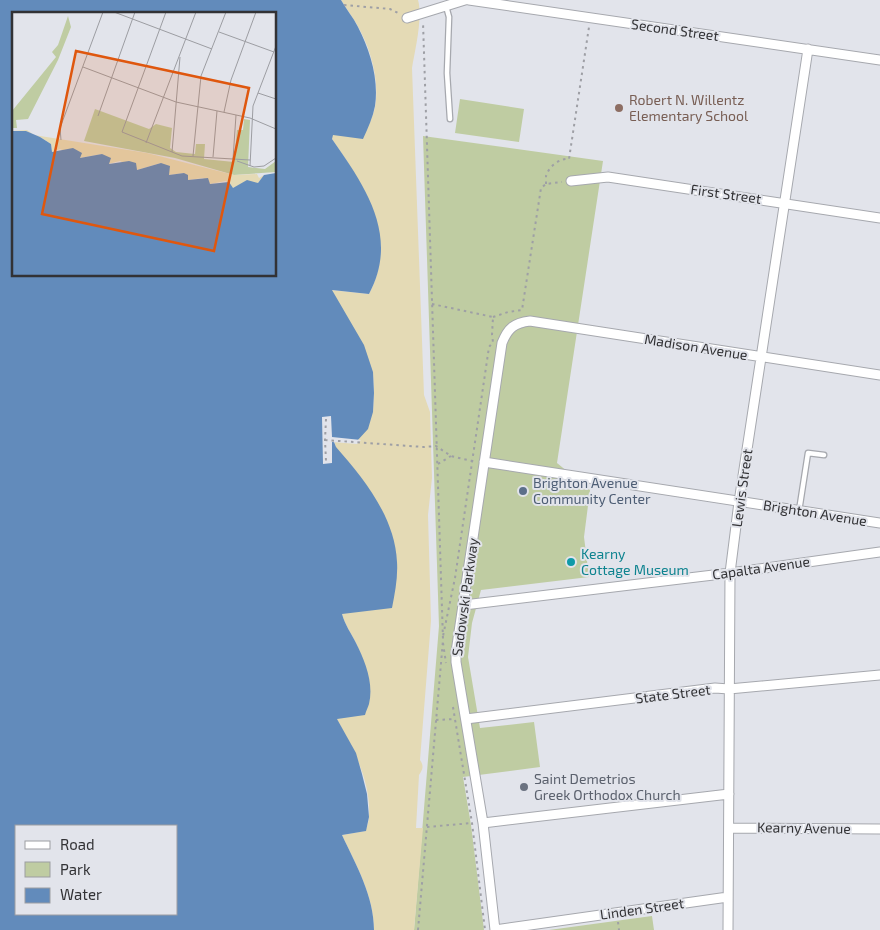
<svg xmlns="http://www.w3.org/2000/svg" width="880" height="930" viewBox="0 0 880 930" font-family="'Exo 2',sans-serif">
<style>
.green{fill:#bfcca2}
.sand{fill:#e4dab5}
.water{fill:#628bbb;fill-rule:evenodd}
.pier{fill:#e2e4eb}
.lines{fill:none;stroke-linecap:round;stroke-linejoin:round}
.lane-casing{stroke:#a6a8ae;stroke-width:7}
.street-casing{stroke:#a6a8ae;stroke-width:11}
.path{stroke:#9e9fa5;stroke-width:2;stroke-dasharray:2.5 4;stroke-linecap:butt}
.lane{stroke:#fff;stroke-width:4.5}
.street{stroke:#fff;stroke-width:9}
.education-dot{fill:#8d6e63;stroke:#e2e4eb;stroke-width:2}
.service-dot{fill:#5c6f8a;stroke:#e2e4eb;stroke-width:2}
.culture-dot{fill:#0f9aa8;stroke:#e2e4eb;stroke-width:2}
.worship-dot{fill:#6b7280;stroke:#e2e4eb;stroke-width:2}
.labels{text-anchor:middle;stroke-width:4;stroke-linejoin:round;paint-order:stroke}
.street-label{font-size:14px;fill:#323235;stroke:#e2e4eb}
.education-label{font-size:14px;fill:#785e54;stroke:#e2e4eb;text-anchor:start}
.service-label{font-size:14px;fill:#4e5e75;stroke:#e2e4eb;text-anchor:start}
.culture-label{font-size:14px;fill:#0d838f;stroke:#e2e4eb;text-anchor:start}
.worship-label{font-size:14px;fill:#5b616d;stroke:#e2e4eb;text-anchor:start}
.inset-road{fill:none;stroke:#9c9da2;stroke-width:1}
.view{fill:#df570e;fill-opacity:0.15;stroke:#df570e;stroke-width:2.5}
.inset-edge{fill:none;stroke:#323235;stroke-width:2.5}
</style>
<rect width="100%" height="100%" fill="#e2e4eb"/>
<path class="green" d="M460,99L524,109L519,142L455,133Z
M423,136L603,161L557,463L590,490L584,537L589,577L481,590L472,623L468,657L480,728L534,722L540,767L463,777L471,825L484,930H414L439,626Z
M652,916L654,930H549Z"/>
<path class="sand" d="M341,0H418C423,17 415,50 412,68L424,395L430,412L432,478L428,515L431,621L420,760C424,766 423,769 419,775L416,828H423L414,930H374C374,896 356,865 342,835L365,831C367,827 369,821 369,816C371,781 353,748 336,718L370,688C367,672 363,658 356,643C351,633 345,625 342,614L336,447L334,441L373,412L374,393L373,372L331,290L369,294C399,237 364,186 332,139V135L370,122C372,117 374,112 375,107C380,80 370,46 356,23C351,15 346,8 341,0Z"/>
<path class="water" d="M0,0H341C346,9 353,17 358,27C370,50 379,79 375,106C373,117 368,128 363,139L333,135L332,139C365,186 400,236 369,294L332,290L364,345L373,372L374,393L373,412L368,429L357,441L334,442L336,447C364,479 395,517 397,562C398,577 395,593 392,608L342,614C345,625 351,633 356,643C365,661 374,683 369,704C368,707 366,711 365,715L337,719L356,753L362,774L367,794L369,817L366,831L342,835C356,865 374,896 374,930H0ZM14,14H275V275H14ZM16,826H176V914H16Z"/>
<path class="pier" d="M331,416L332,437L361,440L357,444L332,442V463L323,464L322,417Z"/>
<g class="lines">
<g class="lane-casing">
<path id="lane" d="M446,6L449,17L447,73L450,119
M799,511L808,453L824,455"/>
</g>
<g class="street-casing">
<path id="street" d="M469,0L880,60
M407,18L465,0
M571,181L608,177L880,218
M484,462L880,523
M464,605L730,573L880,552
M466,719L715,688L729,689L880,675
M483,823L729,794
M729,828L880,829
M495,930L483,823L456,662V652L502,343C508,328 514,323 530,321L880,375
M495,930L728,897
M728,930L730,573L739,502L808,49"/>
</g>
<path class="path" d="M344,5L390,9L400,14
M546,184C546,181 546,178 546,176C549,166 560,158 569,159L589,27
M432,304L493,317L492,335L493,342L489,347L455,578L443,636
M493,317L508,312L522,310L541,188L546,184L562,182
M326,419L325,440L326,461
M325,440L424,447L436,446L451,456L472,461
M438,464L451,456
M443,643L446,663
M453,707L472,823L485,930
M436,720L455,719
M427,827L472,823
M618,922L619,930
M418,930L443,640L423,22"/>
<use href="#lane" class="lane"/>
<use href="#street" class="street"/>
</g>
<circle class="education-dot" cx="619" cy="108" r="5"/>
<circle class="service-dot" cx="523" cy="491" r="5"/>
<circle class="culture-dot" cx="571" cy="562" r="5"/>
<circle class="worship-dot" cx="524" cy="787" r="5"/>
<g class="labels">
<g class="street-label">
<text transform="translate(675 30) rotate(8)" y="5">Second Street</text>
<text transform="translate(726 194) rotate(8)" y="5">First Street</text>
<text transform="translate(696 347) rotate(9)" y="5">Madison Avenue</text>
<text transform="translate(742 488) rotate(-82)" y="5">Lewis Street</text>
<text transform="translate(815 513) rotate(9)" y="5">Brighton Avenue</text>
<text transform="translate(761 568) rotate(-8)" y="5">Capalta Avenue</text>
<text transform="translate(465 597) rotate(-82)" y="5">Sadowski Parkway</text>
<text transform="translate(673 694) rotate(-7)" y="5">State Street</text>
<text transform="translate(804 828) rotate(1)" y="5">Kearny Avenue</text>
<text transform="translate(642 909) rotate(-8)" y="5">Linden Street</text>
</g>
<g class="education-label">
<text x="629" y="105">Robert N. Willentz<tspan x="629" dy="16">Elementary School</tspan></text>
</g>
<g class="service-label">
<text x="533" y="488">Brighton Avenue<tspan x="533" dy="16">Community Center</tspan></text>
</g>
<g class="culture-label">
<text x="581" y="559">Kearny<tspan x="581" dy="16">Cottage Museum</tspan></text>
</g>
<g class="worship-label">
<text x="534" y="784">Saint Demetrios<tspan x="534" dy="16">Greek Orthodox Church</tspan></text>
</g>
</g>
<g transform="translate(12 12)">
<rect width="264" height="264" fill="#e2e4eb"/>
<path d="M56,4L59,15L46,48L16,107L4,108L5,116H0V99L44,45L40,40L46,33ZM83,97L137,117L144,112L160,116L158,136L164,140L183,142L184,132H193L192,147L222,150L225,118H231L232,107L238,108L236,155L253,157L264,149V160L222,163L163,146L72,129Z" fill="#bfcca2"/>
<path d="M15,118L22,123L135,141L222,163L245,162L247,166L252,163L246,171L220,176L214,169L198,172L191,166L176,168L172,161L157,163L149,151L125,158L108,149L96,152L90,142L68,146L48,137L40,140L39,132L28,125L22,123L14,119H0Z" fill="#e4dab5"/>
<path d="M0,119H14L28,125L39,132L40,140L61,136L70,141L68,146L90,142L99,146L97,152L117,149L124,151L125,158L149,151L158,154L157,163L172,161L176,163V168L196,166L198,172L217,170L221,176L235,168L246,171L252,163L264,161V263H0Z" fill="#628bbb"/>
<path class="inset-road" d="M102,0L200,37M154,0L110,120L170,144L238,148M207,20L262,40M71,55L164,90L238,106L264,117M246,81L264,87M212,100L219,68L244,0M86,104L123,0M49,128L48,116L91,0M134,131L184,0M160,140L168,45M181,144L189,64L214,0M201,145L205,99M221,147L224,103M225,149L242,155L252,154L264,146M238,154L241,94L264,34"/>
<path class="view" d="M64,39L237,76L202,239L30,202Z"/>
<rect width="264" height="264" class="inset-edge"/>
</g>
<rect x="15" y="825" width="162" height="90" fill="#e2e4eb" stroke="#9c9da2"/>
<rect x="25" y="841" width="25" height="8" fill="#ffffff" stroke="#9c9da2"/>
<text x="60" y="850" font-size="15" fill="#323235">Road</text>
<rect x="25" y="862" width="25" height="15" fill="#bfcca2" stroke="#9c9da2"/>
<text x="60" y="875" font-size="15" fill="#323235">Park</text>
<rect x="25" y="888" width="25" height="15" fill="#628bbb" stroke="#9c9da2"/>
<text x="60" y="900" font-size="15" fill="#323235">Water</text>
</svg>
